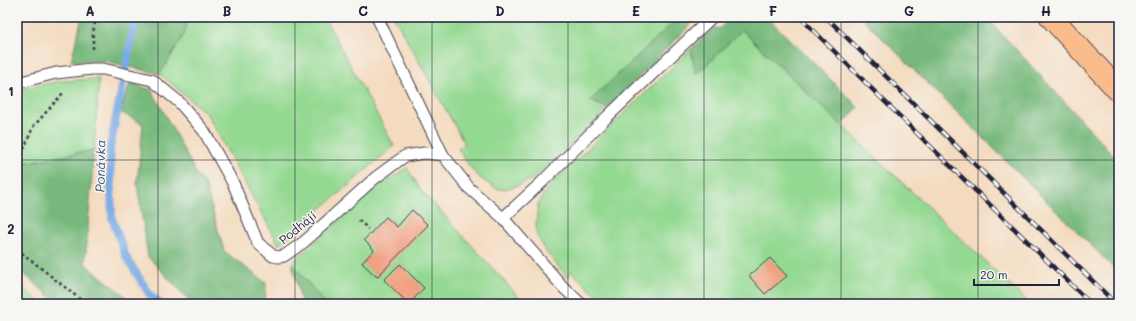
<svg xmlns="http://www.w3.org/2000/svg" width="1136" height="321" viewBox="0 0 1136 321" font-family="Mali,sans-serif">
<style>
.green{fill:#94d992;stroke:#5b7e66}
.forest{fill:#77b97c;stroke:#4c6e5c}
.lines{fill:none;stroke-linecap:round;stroke-linejoin:round}
.stream{stroke:#78aae4;stroke-width:8}
.building{fill:#f0a182}
.service-casing{stroke:#423e4f;stroke-width:13}
.trunk-casing{stroke:#423e4f;stroke-width:24}
.path{stroke:#423e4f;stroke-width:2.5;stroke-dasharray:3 3;stroke-linecap:butt}
.service{stroke:#fff;stroke-width:11}
.trunk{stroke:#fabc8b;stroke-width:22}
.rail-casing{stroke:#22223b;stroke-width:4.5}
.rail{stroke:#f6f6f2;stroke-width:3;stroke-dasharray:9;stroke-linecap:butt}
.grid{fill:none;stroke:#22223b;stroke-width:1;stroke-opacity:0.55}
.labels{text-anchor:middle;stroke-width:3;stroke-linejoin:round;paint-order:stroke}
.street-label{font-size:12px;fill:#22223b;stroke:#f6f6f2}
.water-label{font-size:13px;font-style:italic;fill:#44587f;stroke:#f6f6f2}
.neatline{fill:none;stroke:#22223b;stroke-width:1.5}
.grid-label{font-size:13px;text-anchor:middle;font-weight:bold;fill:#22223b}
</style>
<rect width="100%" height="100%" fill="#f6f6f2"/>
<filter id="ink" filterUnits="userSpaceOnUse"><feTurbulence type="fractalNoise" baseFrequency=".025" numOctaves="2"/><feDisplacementMap in="SourceGraphic" scale="8" xChannelSelector="R" yChannelSelector="G"/><feConvolveMatrix kernelMatrix="1 2 1 2 8 2 1 2 1" color-interpolation-filters="sRGB"/></filter>
<filter id="wash" filterUnits="userSpaceOnUse"><feTurbulence type="fractalNoise" baseFrequency=".012" numOctaves="4" result="noise"/><feDisplacementMap in="SourceGraphic" scale="16" xChannelSelector="R" yChannelSelector="G"/><feGaussianBlur stdDeviation="0.9" result="paint"/><feColorMatrix in="noise" values="0 0 0 0 0 0 0 0 0 0 0 0 0 0 0 0 0 1.4 0 .05"/><feComposite in="paint" operator="in"/></filter>
<g filter="url(#wash)">
<rect width="100%" height="100%" fill="#f4dbbf"/>
<path class="green" d="M188,17H324L394,146L279,245L207,114L160,74L185,33Z
M394,17H679L590,101L608,108L537,176C528,181 511,190 500,189C497,189 494,187 491,185C476,178 467,163 458,149L465,144Z
M742,30L754,42L1030,304H605L571,271L568,278L547,253L537,236L536,224L538,204L548,187L691,49L696,75Z
M99,79L94,150L17,164V89L61,81Z
M407,168L421,190L525,304H325L292,263L350,210L376,188Z
M17,283L42,304H17Z"/>
<path class="forest" d="M82,17H188V18L185,33L160,74L105,61H71Z
M679,17H698L608,108L590,101Z
M731,17H767L858,107L842,126L742,30L696,75L691,49L714,27L719,29Z
M861,17H986L1119,161V273Z
M130,83L152,90L197,175L205,184L224,251L266,283L265,304H193L148,257L137,184L143,124L120,112Z
M94,150L85,264L135,304H59L17,268V164Z
M292,263L325,304H302Z"/>
<g class="lines">
<path class="stream" d="M136,17L110,147L112,218L126,257L150,295L160,304"/>
</g>
<g id="blocks">
<path class="building" d="M412,210L428,225L377,277L362,263L374,250L364,240L386,217L397,227Z
M770,258L787,276L765,294L749,276Z
M400,264L424,288L409,304L384,280Z"/>
</g>
</g>
<g filter="url(#ink)">
<use href="#blocks" fill-opacity="0" stroke="#423e4f" stroke-width="1"/>
<g class="lines">
<g class="service-casing">
<path id="service" d="M377,17L443,155L469,188L503,218L563,287L581,304
M17,83L56,73L92,69H103L152,80L179,102L204,131L233,183L258,243L273,256L278,257L284,256L304,242L375,178L405,156L424,153L443,155
M503,218L542,182L607,117L712,17"/>
</g>
<g class="trunk-casing">
<path id="trunk" d="M1051,17L1119,91"/>
</g>
<path class="path" d="M93,49V33L96,17
M17,166L33,127L63,93
M359,220L368,229
M17,249L86,304"/>
<use href="#service" class="service"/>
<use href="#trunk" class="trunk"/>
<g class="rail-casing">
<path id="rail" d="M800,17L874,91L1091,304
M826,17L1116,304"/>
</g>
<use href="#rail" class="rail"/>
</g>
</g>
<path class="grid" d="M158,17V304M295,17V304M432,17V304M568,17V304M704,17V304M841,17V304M978,17V304M17,160H1119"/>
<g class="labels">
<g class="street-label">
<text transform="translate(298 228) rotate(-39)" y="4">Podhájí</text>
</g>
<g class="water-label">
<text transform="translate(100 166) rotate(-89)" y="5">Ponávka</text>
</g>
</g>
<rect width="1136" height="321" fill="none" stroke="#f6f6f2" stroke-width="44"/>
<path d="M974 279v6h85v-6" fill="none" stroke="#22223b" stroke-width="2"/>
<text x="980" y="279" font-size="12" fill="#22223b" stroke="#f6f6f2" stroke-width="3" paint-order="stroke">20 m</text>
<rect x="22" y="22" width="1092" height="277" class="neatline"/>
<g class="grid-label">
<text x="90" y="16">A</text>
<text x="227" y="16">B</text>
<text x="363" y="16">C</text>
<text x="500" y="16">D</text>
<text x="636" y="16">E</text>
<text x="773" y="16">F</text>
<text x="909" y="16">G</text>
<text x="1046" y="16">H</text>
<text x="11" y="96">1</text>
<text x="11" y="234">2</text>
</g>
</svg>
